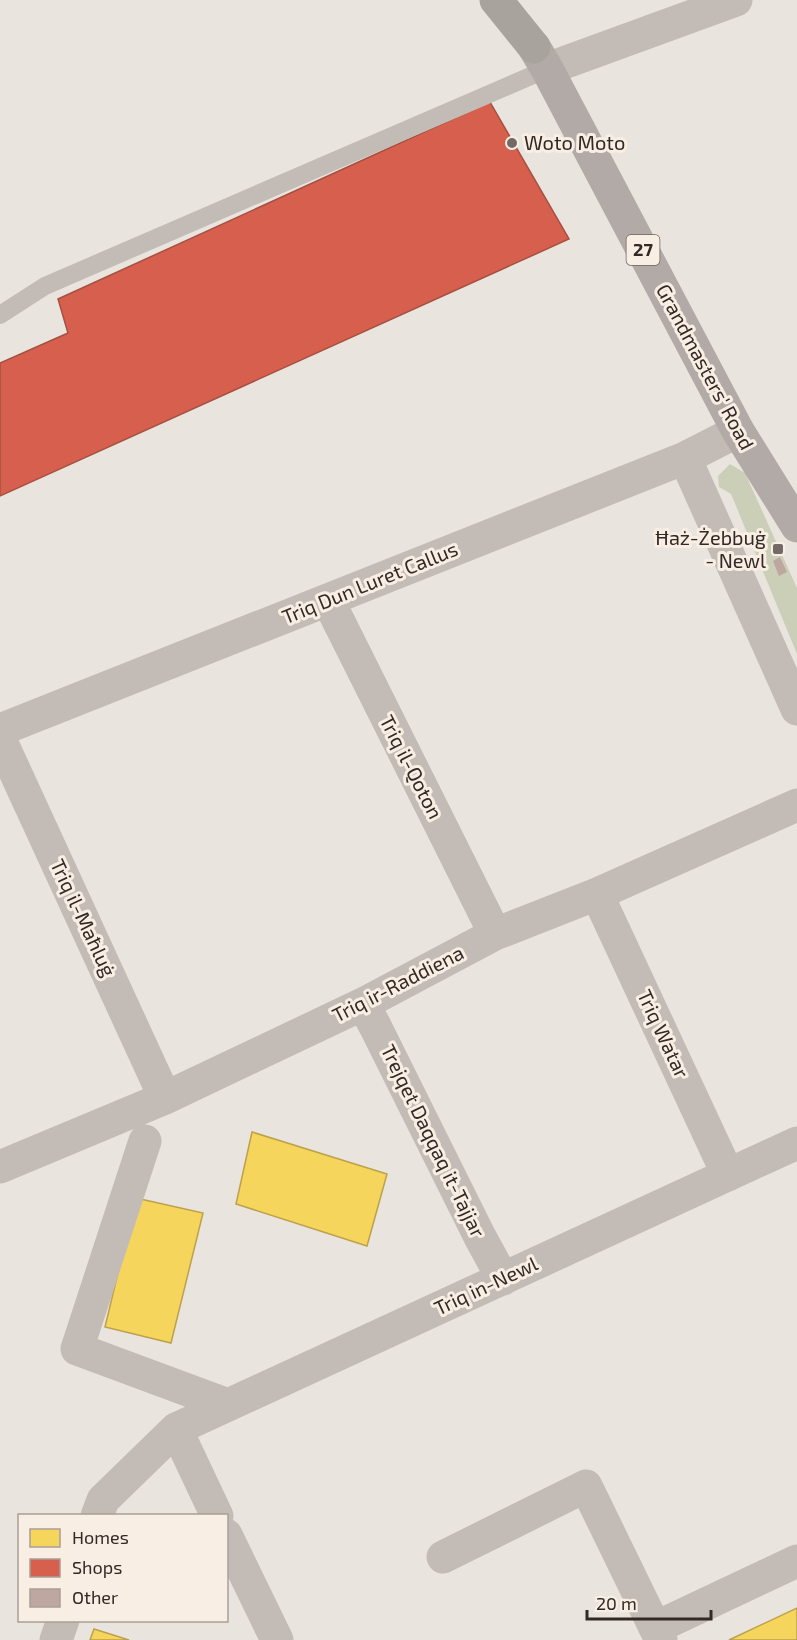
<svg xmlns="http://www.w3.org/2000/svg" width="797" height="1640" viewBox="0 0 797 1640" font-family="'Exo 2',sans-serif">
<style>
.green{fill:#cccfb8}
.homes{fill:#f6d55c;stroke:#bca14c;stroke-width:1.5}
.shops{fill:#d6604d;stroke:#a55041;stroke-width:1.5}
.building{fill:#bda7a0}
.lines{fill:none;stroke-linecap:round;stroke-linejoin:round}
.lane{stroke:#c3bcb6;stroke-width:18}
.street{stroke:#c3bcb6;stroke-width:33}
.primary{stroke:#b1aaa6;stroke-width:33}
.highway{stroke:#a9a39d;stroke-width:33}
.poi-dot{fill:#736a66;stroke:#f8eee3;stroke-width:2}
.labels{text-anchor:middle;stroke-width:6;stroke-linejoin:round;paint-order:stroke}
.shield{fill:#f8eee3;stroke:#6e645f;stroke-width:1.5}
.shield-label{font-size:18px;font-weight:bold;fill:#332926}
.poi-label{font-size:20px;fill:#332926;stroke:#f8eee3;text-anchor:start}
.street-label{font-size:20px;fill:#332926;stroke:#f8eee3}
</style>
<rect width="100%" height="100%" fill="#eae4de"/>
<path class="green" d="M730,464L745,473L797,588V654L731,494L719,487L718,476Z"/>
<path class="homes" d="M252,1132L387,1174L367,1246L236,1204Z
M136,1198L203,1213L171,1343L105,1327Z
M797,1608V1640H729Z
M94,1629L129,1640H90Z"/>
<path class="shops" d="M490,102L569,239L0,496V363L68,333L58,299Z"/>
<path class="building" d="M780,557L787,572L779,576L773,561Z"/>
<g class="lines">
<path class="lane" d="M0,315L45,286L547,69"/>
<path class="street" d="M547,69L736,0
M685,458L797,709
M328,600L495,934
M0,730L685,458L738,431
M0,739L165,1098
M597,894L728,1175
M363,1004L375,1026L480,1237L503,1279
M145,1141L77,1349L228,1405
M0,1167L165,1098L363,1004L495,934L597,894L797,805
M176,1429L217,1516
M97,1516L103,1500L176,1429L797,1143
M226,1535L277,1640
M443,1557L586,1486L661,1640
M655,1628L797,1561
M56,1640L63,1620"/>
<path class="primary" d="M534,47L547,69L738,431L797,526"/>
<path class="highway" d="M496,0L534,47"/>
</g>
<g class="poi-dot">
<circle cx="512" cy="143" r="6"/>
<rect x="772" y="543" width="12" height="12" rx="3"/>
</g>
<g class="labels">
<rect class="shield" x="626.5" y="235" width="33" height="30" rx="4.5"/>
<g class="shield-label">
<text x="643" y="256">27</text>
</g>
<g class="poi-label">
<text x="524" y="150">Woto Moto</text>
<text x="766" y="545" text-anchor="end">Ħaż-Żebbuġ<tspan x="766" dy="23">- Newl</tspan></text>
</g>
<g class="street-label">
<text transform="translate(705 367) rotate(62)" y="7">Grandmasters' Road</text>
<text transform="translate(370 583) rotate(-22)" y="7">Triq Dun Luret Callus</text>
<text transform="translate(411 767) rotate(63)" y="7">Triq il-Qoton</text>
<text transform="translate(83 918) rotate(65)" y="7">Triq il-Maħluġ</text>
<text transform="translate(398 984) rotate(-27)" y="7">Triq ir-Raddiena</text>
<text transform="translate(663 1034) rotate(65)" y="7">Triq Watar</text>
<text transform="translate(433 1141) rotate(64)" y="7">Trejqet Daqqaq it-Tajjar</text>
<text transform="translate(486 1286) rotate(-25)" y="7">Triq in-Newl</text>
</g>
</g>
<rect x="18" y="1514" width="210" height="108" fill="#f8eee3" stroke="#a99f97" stroke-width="1.5"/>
<rect x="30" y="1529" width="30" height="18" fill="#f6d55c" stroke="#a99f97" stroke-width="1.5"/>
<text x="72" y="1544" font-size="18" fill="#332926">Homes</text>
<rect x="30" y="1559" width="30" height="18" fill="#d6604d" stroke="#a99f97" stroke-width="1.5"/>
<text x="72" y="1574" font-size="18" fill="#332926">Shops</text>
<rect x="30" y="1589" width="30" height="18" fill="#bda7a0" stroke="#a99f97" stroke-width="1.5"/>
<text x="72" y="1604" font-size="18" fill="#332926">Other</text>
<path d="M587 1610v9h124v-9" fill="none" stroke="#332926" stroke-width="3"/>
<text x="596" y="1610" font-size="18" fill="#332926" stroke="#f8eee3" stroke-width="4.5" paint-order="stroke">20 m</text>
</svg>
